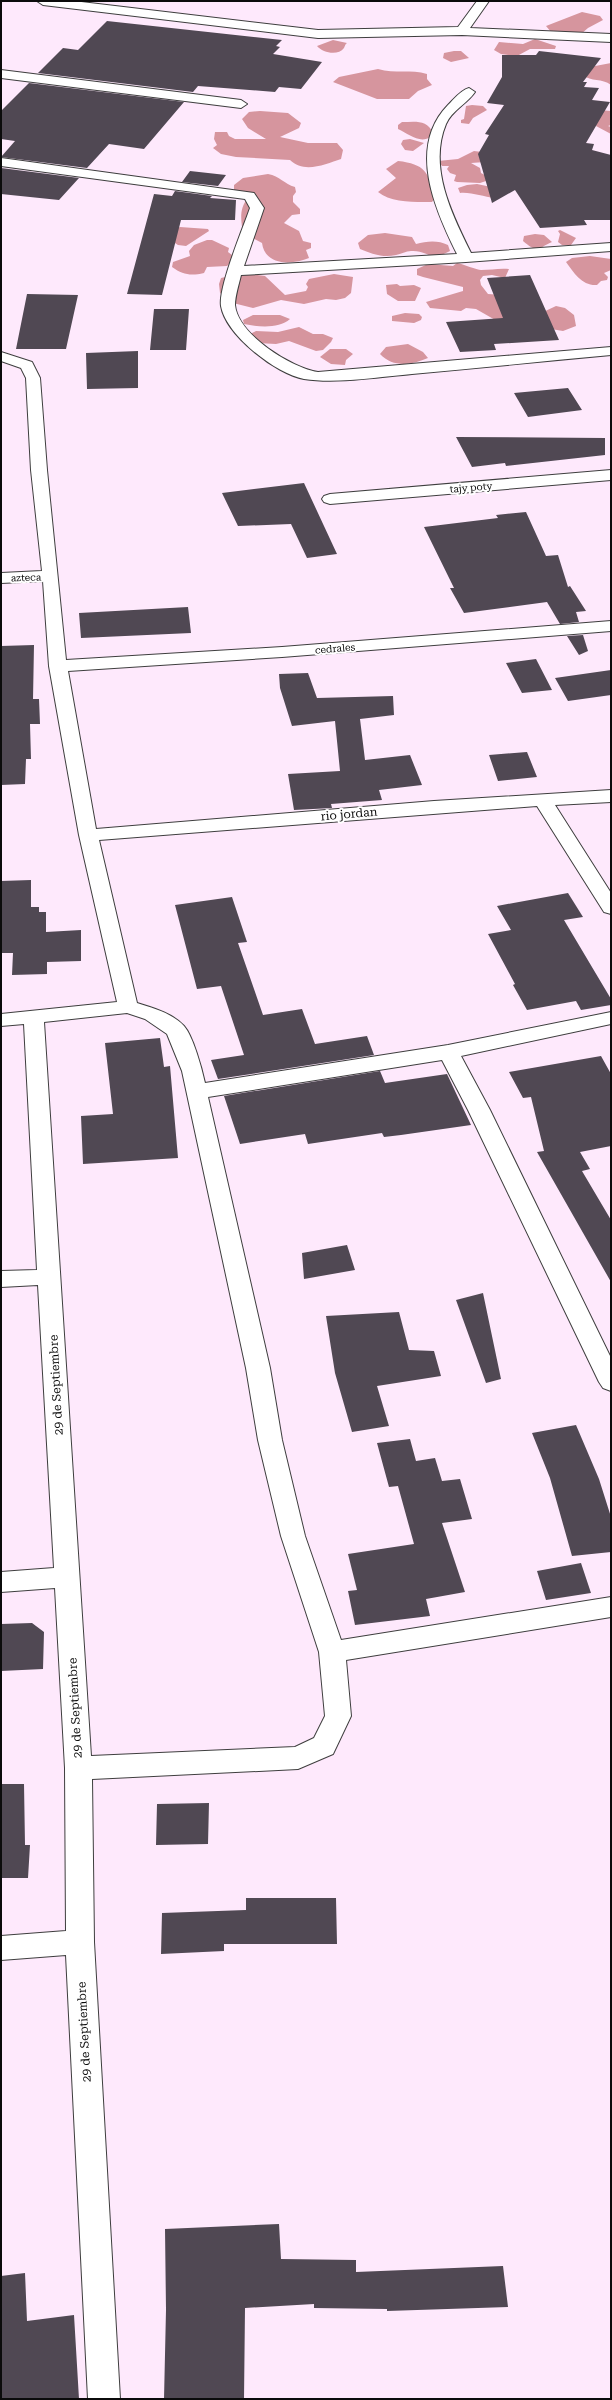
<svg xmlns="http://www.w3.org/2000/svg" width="612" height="2400" viewBox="0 0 612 2400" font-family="'Roboto Serif',serif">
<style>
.forest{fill:#d6959e}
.building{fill:#504853}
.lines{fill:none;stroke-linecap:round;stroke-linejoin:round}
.minor-casing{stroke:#3e3e3e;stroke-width:2}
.minor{fill:#fff;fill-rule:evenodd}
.labels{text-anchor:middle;stroke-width:4;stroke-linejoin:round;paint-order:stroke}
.far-street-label{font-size:10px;fill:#0b0b0b;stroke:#fff}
.street-label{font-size:12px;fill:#0b0b0b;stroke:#fff}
</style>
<rect width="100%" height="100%" fill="#fee9fc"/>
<path class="forest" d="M582,12L600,16L603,20L588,28L574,40L557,39L546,26Z
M535,39L556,46L555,49H530L517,56L501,54L494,50L499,42L523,44Z
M333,40L347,43C345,44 345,46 344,48C338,56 323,53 317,46Z
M454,51H461L469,58L451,62L443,58L444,53Z
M611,63V85C602,78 591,82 583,75L590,67Z
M378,69C395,74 411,69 427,74V79L432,85L418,91L409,99H377L333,82L339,77Z
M472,105L483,106L487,110L473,118L469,124L461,123V120L464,119L466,106Z
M599,110L611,111V125L608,126L611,127V134L596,126Z
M260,111L288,113L301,123L299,128L280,137L308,143H337L343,150L341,159C326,164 304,174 290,160L236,157L221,154L213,148L217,145L214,139L215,132H227L229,136L235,139H266L248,128L242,119L249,112Z
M402,122C415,122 427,119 433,133L431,137C419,144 409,134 398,129V125Z
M410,139L424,143L413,151L405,150L401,144L403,140Z
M474,151L482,152L485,162L471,163L480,168L481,173L492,179L480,183L457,182L454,181L456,175L450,173L447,169L449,166H442L438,161L458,159Z
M398,161C425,164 428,172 436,197L432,202C415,202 391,203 378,192L396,178L386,169Z
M268,174C280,176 284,184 295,187L296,192L293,196V202L300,209V214L292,215L284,223L299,231L303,241L311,243V248L306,250L309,258C292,265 265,266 262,243L243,233C241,220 239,210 247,199L234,190V185L243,178Z
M477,184L496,188L495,198C483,197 472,192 460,193L458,188L467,185Z
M180,227L208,229L209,231L186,246L178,245L169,239L173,230Z
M560,230L576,238L571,245H562L558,242L560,234L558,231Z
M385,233L412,237L416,244C427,241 438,240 448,245L450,251C428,263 430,250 411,251C406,251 401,254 396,255C383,258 372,254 360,249L358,243L368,235Z
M535,234L544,235L552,242C538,248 538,254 523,241L524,236Z
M207,240H212L229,248L228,252L232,255V261L227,266L207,267L204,273C191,276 183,275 172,267L173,262L190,256L189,251L194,245Z
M590,256L611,259V270L604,273L608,277L607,280L601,281L597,285C582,286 574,273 566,262L572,258Z
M457,263C463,264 477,270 481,270C491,270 499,268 509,269L505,278L492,275L483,276L480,280L481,285L488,294L502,295L538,309L497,321L476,309L466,308L461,311L430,308L426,302L463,291V287L423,277L417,275V269L428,264L453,266Z
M243,273L265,276L285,295L306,291L308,287L306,284L309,279L334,274L353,277L351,293L345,298L336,300L326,299L304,304L281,300L253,308L233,303L220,293L219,284L221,278Z
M397,284L400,286L414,285L421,288L415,301H398L387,294L386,285Z
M556,306L565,308L574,315L576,326L563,331L551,329L539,314Z
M405,313L419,314L422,317L421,320L414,323L392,321V316Z
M253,315H280L290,319C279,329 258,327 244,324L243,320Z
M299,327L313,334H323L333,338L331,342L323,350L316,351L289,341L276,344L257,343L250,334L256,331L278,332Z
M408,344L423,352L428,358C412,365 393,368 380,354L386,347Z
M330,349H346L353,354L346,360L345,365L331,364L320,357Z"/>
<path class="building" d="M107,21L282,40L276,46L280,47L273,54L322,62L301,89L279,87L275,92L198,86L193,92L38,73L63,48L78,50Z
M539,51L601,58L583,82H587L584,87L599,88L592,100L610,102L586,143L594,144L592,150L611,155V220H584L587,225L540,228L515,190L492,203L478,154L489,135L485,134L504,105L487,103L502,77V55H536Z
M29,83L184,102L144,149L109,144L87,168L1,157L15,141L1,139V111Z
M1,168L79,178L59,200L1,194Z
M190,171L226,175L218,186L182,182Z
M175,191L212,196L210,198L236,200L235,220H181L162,295L127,294L154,194L172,196Z
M530,275L559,340L494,344L496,350L460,352L446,322L503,318L487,278Z
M27,294L78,295L66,349H16Z
M154,309H189L186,350H150Z
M138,351V388L87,389L86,353Z
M568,388L582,410L528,417L514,393Z
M456,437L605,438V455L506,466L505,463L472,467Z
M304,483L337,554L307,558L291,524L238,526L222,493Z
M526,512L546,556L558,555L568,587L570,586L586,611L576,612L579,622L560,624L547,602L464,613L450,588H454L424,527L498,518L496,515Z
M188,607L191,633L81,638L79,613Z
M583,635L588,651L579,655L567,636Z
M34,645L33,699H39L40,724H30L31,759H26L25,784L1,785V646Z
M536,659L552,690L522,693L506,663Z
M611,670V695L568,701L555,678Z
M308,673L317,698L393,696L394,715L360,719L365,760L410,755L422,785L379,790L382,800L331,804L332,808L294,810L288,774L340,771L335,721L292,726L280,688L279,674Z
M527,752L537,777L498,781L489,755Z
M31,880V907H39V912H46V932L81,930V961L47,962V974L12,975L13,953H1V881Z
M568,893L583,917L564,920L611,999V1005L581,1010L576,1001L527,1010L513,985L515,984L488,934L511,930L497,906Z
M232,897L247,942L238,943L263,1015L302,1009L315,1044L367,1036L374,1055L218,1079L211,1060L244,1055L221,986L197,989L175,905Z
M160,1038L164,1067L170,1066L178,1158L83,1164L81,1116L113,1114L105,1043Z
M601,1056L611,1074V1146L580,1152L590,1169L582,1171L611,1220V1282L537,1152L544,1151L531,1097L523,1098L509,1072Z
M380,1071L385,1083L447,1074L471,1125L401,1135L384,1137L382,1133L308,1144L305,1134L240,1144L224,1096Z
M347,1245L355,1270L304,1279L302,1253Z
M483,1293L501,1379L486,1383L456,1300Z
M399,1312L409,1350L434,1351L441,1376L377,1386L389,1426L352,1432L335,1373L326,1316Z
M576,1425L599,1479L611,1517V1552L572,1556L550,1478L532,1433Z
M410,1439L416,1461L435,1458L442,1481L460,1479L472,1519L442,1523L465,1592L426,1599L430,1616L355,1625L348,1591L357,1590L348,1554L414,1544L398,1486L389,1487L377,1443Z
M581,1563L591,1593L546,1600L537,1571Z
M32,1623L44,1632L43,1669L1,1671V1624Z
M1,1784H24L25,1845H30L28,1878H1Z
M209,1803L208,1844L156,1845L157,1804Z
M246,1898H336L337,1944H224V1951L161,1954L162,1913L246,1910Z
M279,2224L281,2259L356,2260V2272L503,2266L508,2307L387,2311V2309L314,2308V2304L245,2308L244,2399H164L166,2310L165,2229Z
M25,2273L27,2321L74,2315L79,2399H1V2276Z"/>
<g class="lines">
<g class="minor-casing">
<path id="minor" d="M37,1H73L318,30L458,27L477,1H489L470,28L611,34V42L462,35L318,38L43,5Z
M1,70L241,100L247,104L241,108L1,78Z
M469,88L475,92C467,104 452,110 446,124C428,167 452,215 471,253L611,243V251L466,262L241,275C239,284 235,296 235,305C238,335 292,368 318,372L611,347V355C545,361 479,368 412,374C379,377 336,384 304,379C276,374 226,335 221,306C218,288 243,228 250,208L245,199L1,166V158L254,193L264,208L244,266L457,254C435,210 407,147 448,105C454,99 461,90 469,88Z
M1,352L32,362L40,378L47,470L66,660L282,647L611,621V631L282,657L68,671L96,829L434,801L611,790V802L555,805L611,893V914L604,912L537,806L99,840L137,1003C153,1008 172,1013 184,1026C193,1036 202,1069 205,1083L448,1045L611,1012V1024L461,1056L490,1110L611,1358V1391L603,1388L599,1382L468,1110L442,1060L208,1097L270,1368L282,1440L305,1536L341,1640L611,1597V1617L346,1660L351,1716L333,1754L298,1769L92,1779L94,1942L120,2399H88L66,1955L1,1960V1936L66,1931L65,1768L55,1588L1,1592V1572L54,1568L38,1285L1,1287V1271L37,1270L24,1024L1,1026V1014L117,1002L79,835L49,666L43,581L1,583V573L42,571L31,470L26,378L21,368L1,361ZM127,1013L145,1019L167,1034L182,1071L246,1368L258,1440L281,1536L319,1652L325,1716L314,1738L295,1747L91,1756L44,1022Z
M611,470V480L330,504L324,502L322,499L324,496L330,494Z"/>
</g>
<use href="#minor" class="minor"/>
</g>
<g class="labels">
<g class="far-street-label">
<text transform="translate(471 487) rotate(-5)" y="4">tajy poty</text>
<text transform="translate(26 577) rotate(-2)" y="4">azteca</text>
<text transform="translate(335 648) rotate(-5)" y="4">cedrales</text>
</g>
<g class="street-label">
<text transform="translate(349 814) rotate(-5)" y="4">rio jordan</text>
<text transform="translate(56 1385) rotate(-93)" y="4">29 de Septiembre</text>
<text transform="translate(75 1708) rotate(-93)" y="4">29 de Septiembre</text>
<text transform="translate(84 2032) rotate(-93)" y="4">29 de Septiembre</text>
</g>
</g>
<rect width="612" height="2400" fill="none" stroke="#0b0b0b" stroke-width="4"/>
</svg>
